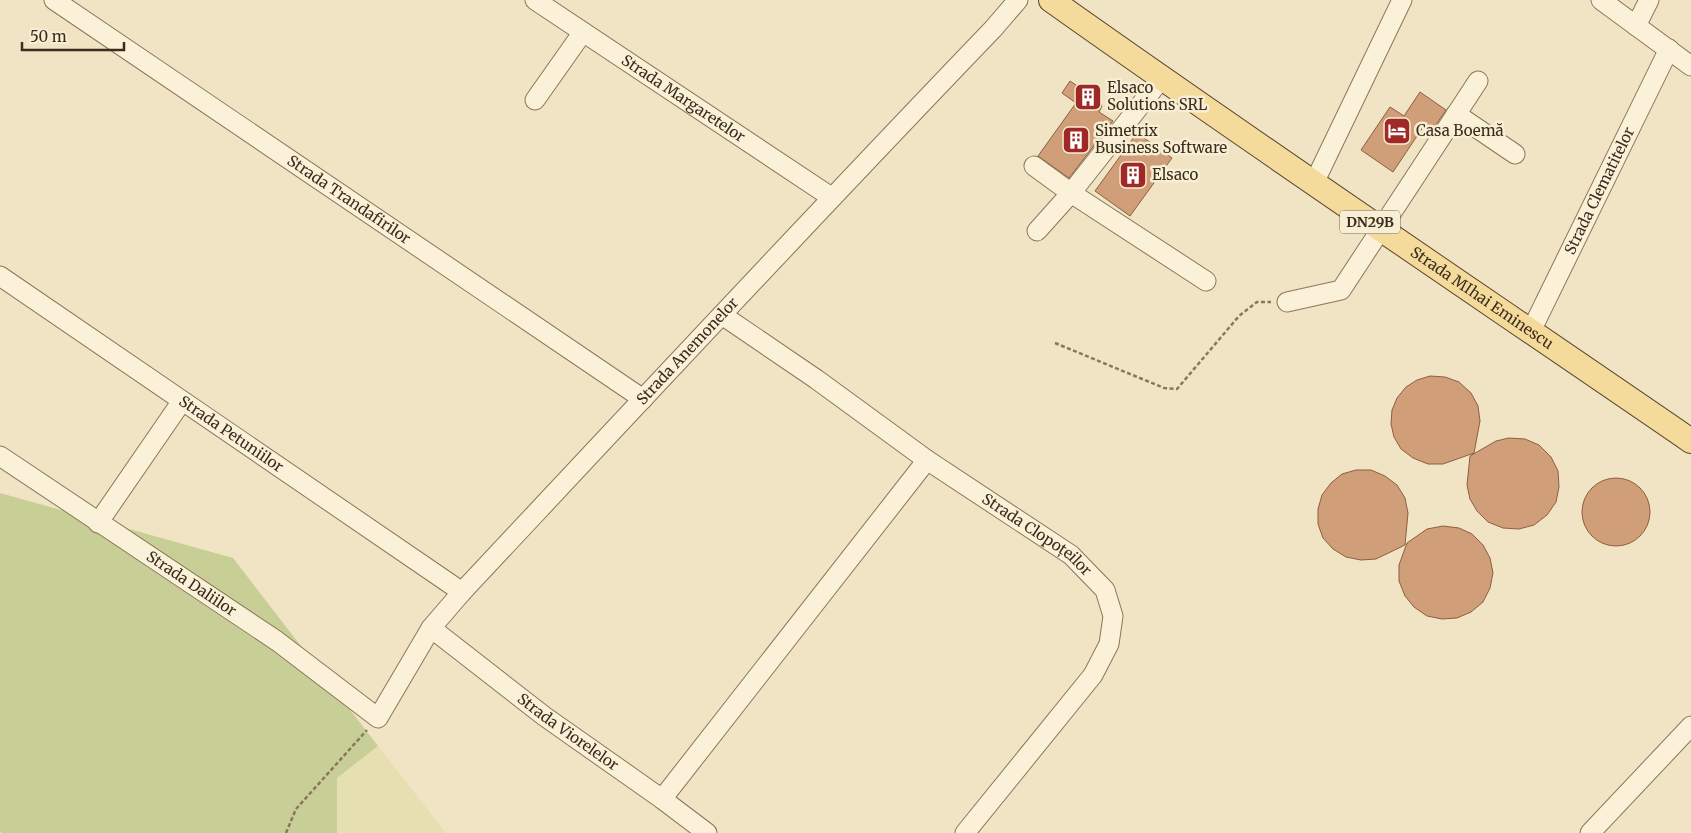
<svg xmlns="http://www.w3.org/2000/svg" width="1691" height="833" viewBox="0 0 1691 833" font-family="Merriweather,serif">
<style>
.farmland{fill:#e6dfb1}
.green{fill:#c7cf97}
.building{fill:#d09f79;stroke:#8c5f3e}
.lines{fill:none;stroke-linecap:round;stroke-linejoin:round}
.minor-casing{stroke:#8c765a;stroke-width:21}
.major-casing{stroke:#5a432e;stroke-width:26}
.path{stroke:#8c765a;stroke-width:2.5;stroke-dasharray:4 2.5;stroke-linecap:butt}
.minor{stroke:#faf1d8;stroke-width:19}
.major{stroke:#f4db9b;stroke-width:24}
.labels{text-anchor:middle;stroke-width:5;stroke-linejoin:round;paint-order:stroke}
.shield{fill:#f7eed4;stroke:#736755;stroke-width:1}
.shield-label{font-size:14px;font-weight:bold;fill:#3b2d1e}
.poi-label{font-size:15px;fill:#3b2d1e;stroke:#f7eed4;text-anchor:start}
.street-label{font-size:15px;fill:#3b2d1e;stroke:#f7eed4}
</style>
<rect width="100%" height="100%" fill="#f0e4c4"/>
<path class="farmland" d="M378,746L446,833H337V778Z"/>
<path class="green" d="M0,493L233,558L378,746L337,778V833H2L0,832Z"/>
<path class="building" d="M1070,81L1098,100L1102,106L1099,112L1113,121L1069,178L1038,156L1076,103L1062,93Z
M1420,92L1446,110L1431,132L1423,127L1393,172L1361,150L1390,107L1404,116Z
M1137,133L1172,158L1130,216L1095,191Z
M1430,376L1445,377L1459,382L1471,393L1478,406L1480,421L1474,453L1443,464H1428L1413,458L1401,449L1394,437L1391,424L1392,410L1397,398L1406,387L1417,380Z
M1509,438L1525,439L1539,445L1551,457L1558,471L1559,487L1556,502L1547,515L1534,525L1519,529L1503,528L1488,522L1477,511L1470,499L1467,485L1470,456L1496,441Z
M1356,470H1371L1385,476L1397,485L1405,498L1408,513L1405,545L1376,559L1361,560L1346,557L1333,549L1323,538L1318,524V509L1322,495L1331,483L1342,474Z
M1582 512a34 34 0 1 1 68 0a34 34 0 1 1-68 0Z
M1443,526L1459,528L1472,534L1483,545L1490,558L1493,573L1490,588L1483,602L1471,612L1457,618L1442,619L1427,616L1414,607L1405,596L1399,581V565L1407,543L1427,529Z"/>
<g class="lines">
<g class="minor-casing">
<g id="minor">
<path id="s1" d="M54,0L643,399"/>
<path id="s2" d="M535,0L831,197"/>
<path d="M1601,0L1691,66"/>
<path d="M1636,26L1649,0"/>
<path d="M535,100L583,32"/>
<path d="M1456,114L1515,154"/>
<path d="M1034,166L1071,193L1206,281"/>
<path d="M1314,183L1402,0"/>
<path d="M1037,231L1071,193L1161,79"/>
<path id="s3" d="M0,276L462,592"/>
<path d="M1287,302L1341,290L1478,81"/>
<path id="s4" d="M722,315L816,379L927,460L1071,555L1105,590L1113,616L1109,644L1093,675L965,833"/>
<path id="s5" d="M1531,331L1669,49"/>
<path id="s6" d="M0,456L277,641L378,718L431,628L462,592C638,404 814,215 993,29L1018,0"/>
<path d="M98,523L182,401"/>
<path id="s7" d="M431,628L544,716L662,799L707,833"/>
<path d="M662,799L927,460"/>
<path d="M1590,833L1691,726"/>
</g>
</g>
<g class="major-casing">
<g id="major">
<path id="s8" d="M1051,0C1262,150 1477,294 1691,441"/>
</g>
</g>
<path class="path" d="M1055,343L1164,388L1177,389L1239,316L1257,302H1271
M286,833L296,809L367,730"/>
<use href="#minor" class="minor"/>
<use href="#major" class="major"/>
</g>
<defs>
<g id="building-square" transform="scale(1.4375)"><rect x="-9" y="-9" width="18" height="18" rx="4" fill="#9e2927" stroke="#f7eed4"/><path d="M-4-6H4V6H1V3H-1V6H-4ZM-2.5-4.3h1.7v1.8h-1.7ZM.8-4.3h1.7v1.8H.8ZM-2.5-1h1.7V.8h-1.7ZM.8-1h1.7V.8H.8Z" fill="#fff"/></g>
<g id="hotel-square" transform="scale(1.4375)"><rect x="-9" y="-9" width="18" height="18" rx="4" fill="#9e2927" stroke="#f7eed4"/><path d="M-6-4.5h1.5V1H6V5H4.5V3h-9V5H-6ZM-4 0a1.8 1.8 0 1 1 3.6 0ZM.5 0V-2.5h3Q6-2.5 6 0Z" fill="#fff"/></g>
</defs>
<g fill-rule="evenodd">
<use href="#building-square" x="1088" y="97"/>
<use href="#hotel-square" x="1397" y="131"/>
<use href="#building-square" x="1076" y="140"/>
<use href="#building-square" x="1133" y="175"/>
</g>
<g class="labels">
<rect class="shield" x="1340" y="210.5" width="60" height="23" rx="4"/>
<g class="shield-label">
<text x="1370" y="227">DN29B</text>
</g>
<g class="poi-label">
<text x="1107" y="93">Elsaco<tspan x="1107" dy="17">Solutions SRL</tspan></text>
<text x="1095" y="136">Simetrix<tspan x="1095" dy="17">Business Software</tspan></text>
<text x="1416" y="136">Casa Boemă</text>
<text x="1152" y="180">Elsaco</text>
</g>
<g class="street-label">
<text dy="5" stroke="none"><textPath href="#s2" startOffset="178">Strada Margaretelor</textPath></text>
<text dy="5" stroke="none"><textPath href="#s5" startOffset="156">Strada Clematitelor</textPath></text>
<text dy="5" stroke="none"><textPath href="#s1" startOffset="356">Strada Trandafirilor</textPath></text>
<text dy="5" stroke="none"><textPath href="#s8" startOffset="524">Strada MIhai Eminescu</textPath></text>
<text dy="5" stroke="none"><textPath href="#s6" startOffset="942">Strada Anemonelor</textPath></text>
<text dy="5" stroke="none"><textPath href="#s3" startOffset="280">Strada Petuniilor</textPath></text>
<text dy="5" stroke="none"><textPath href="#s4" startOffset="384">Strada Clopoțeilor</textPath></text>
<text dy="5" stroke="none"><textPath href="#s6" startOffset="230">Strada Daliilor</textPath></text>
<text dy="5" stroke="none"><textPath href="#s7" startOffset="172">Strada Viorelelor</textPath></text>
</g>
</g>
<path d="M22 42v8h102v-8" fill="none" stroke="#3b2d1e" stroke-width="2.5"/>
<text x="30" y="42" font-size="15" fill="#3b2d1e" stroke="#f7eed4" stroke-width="4" paint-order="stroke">50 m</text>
</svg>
